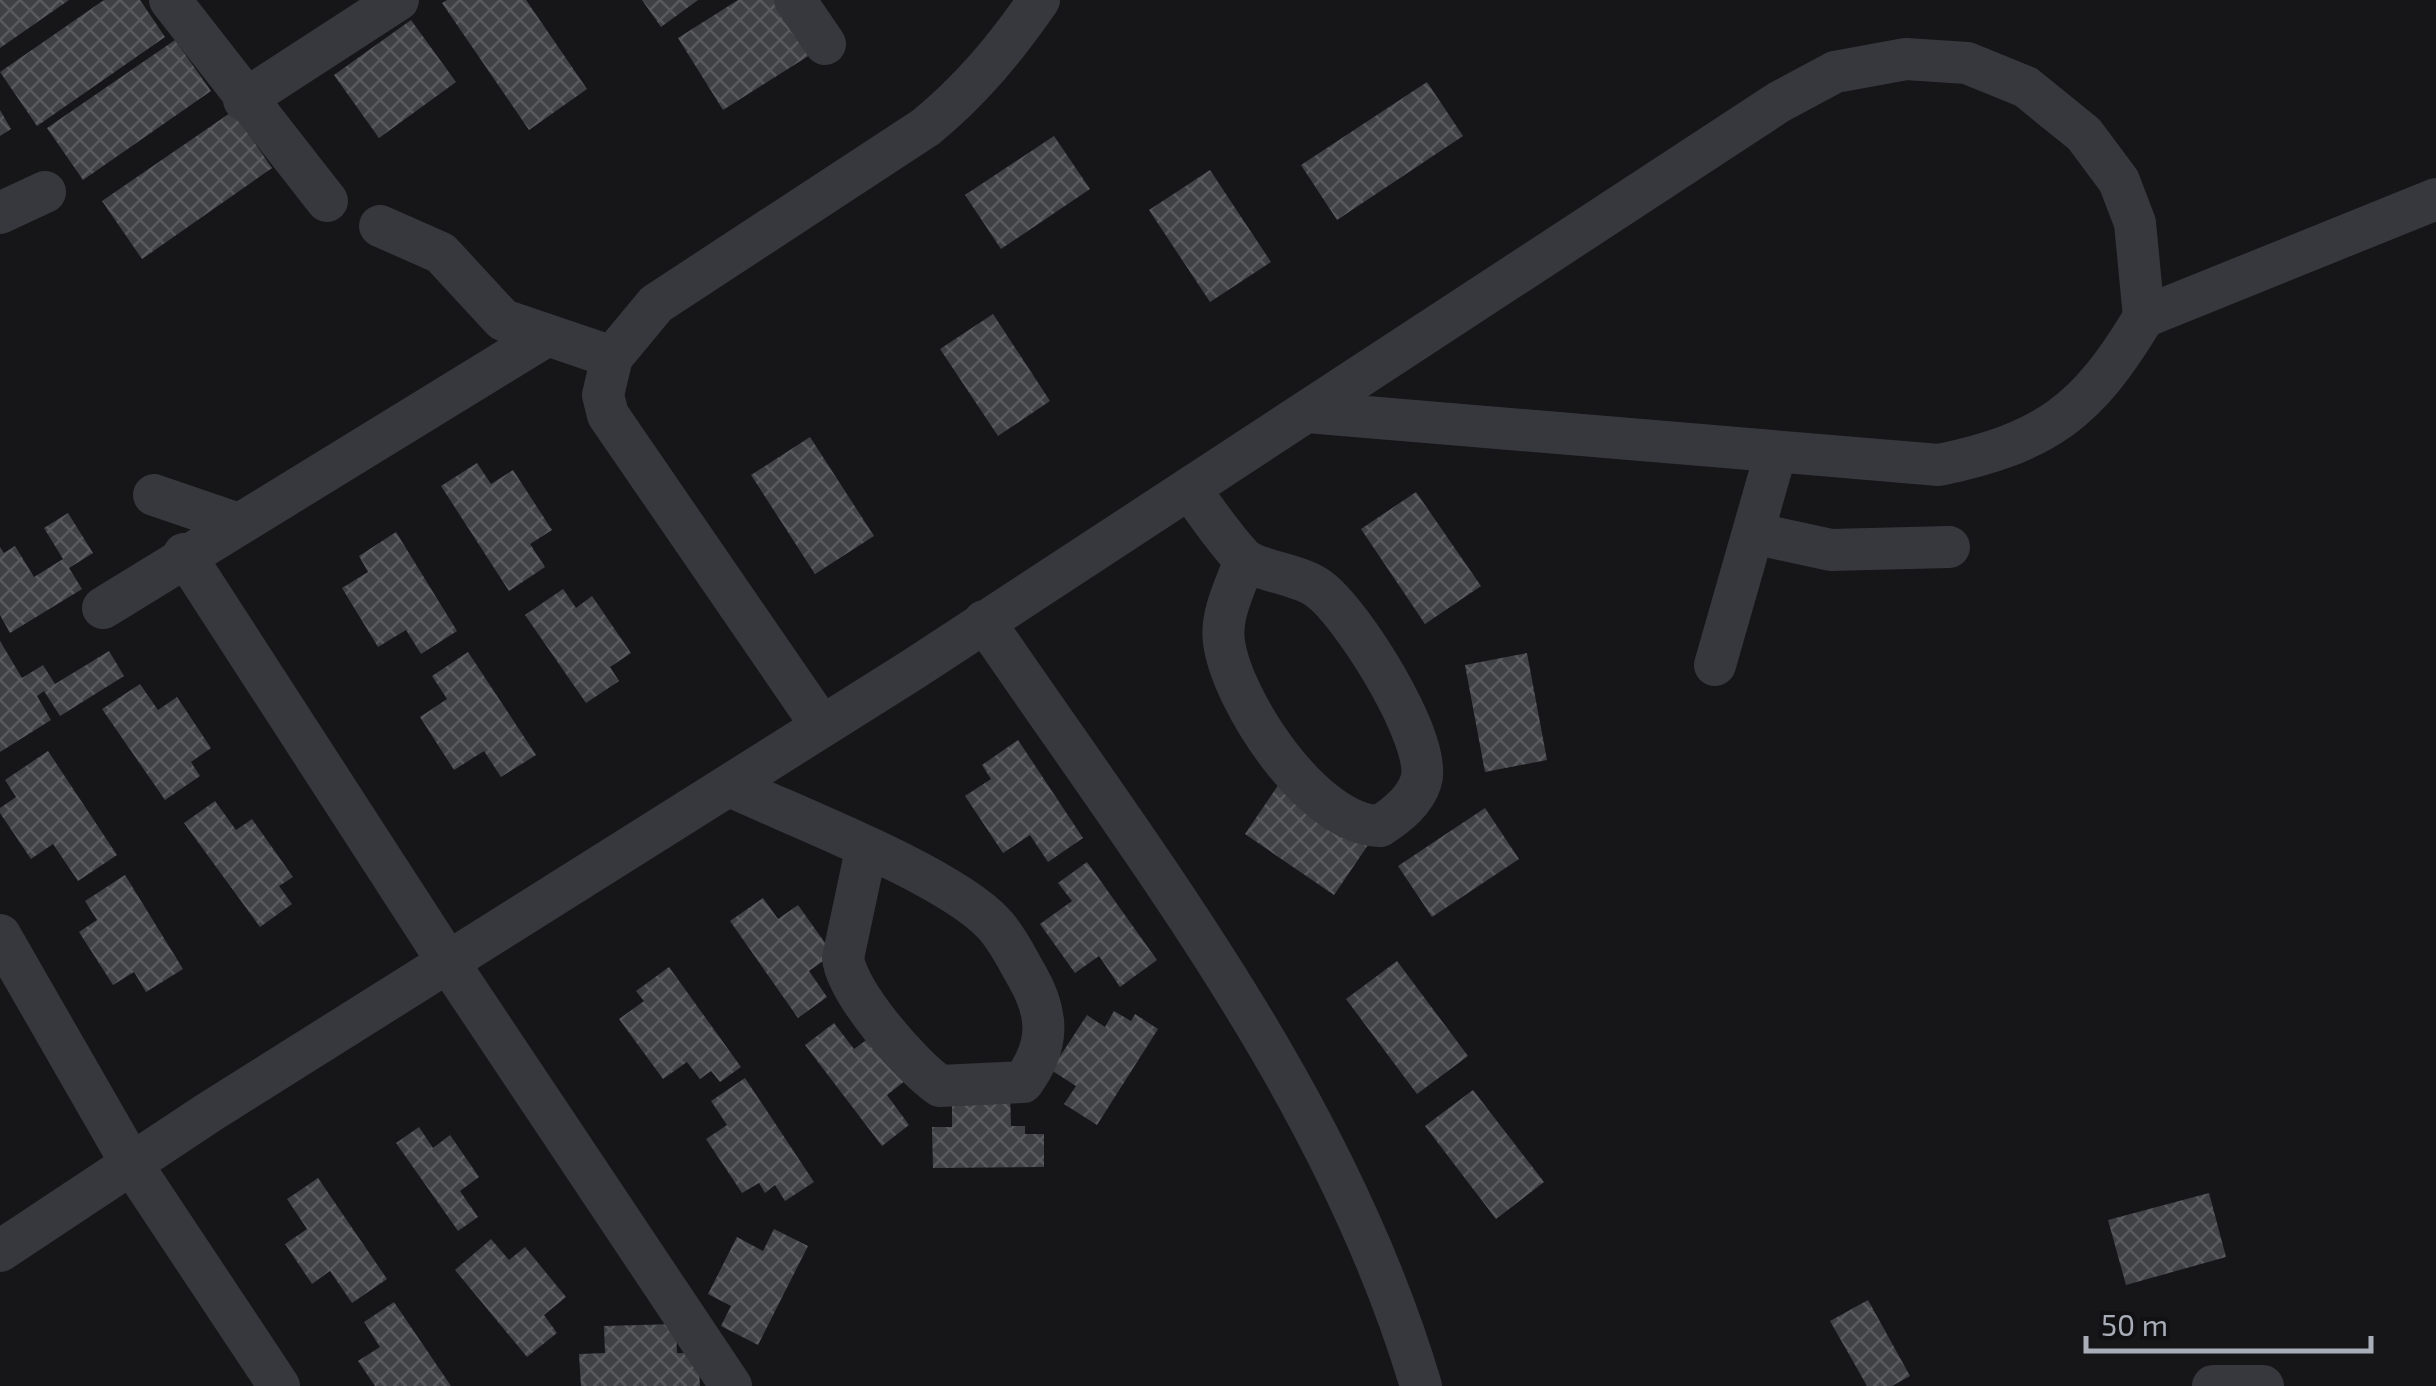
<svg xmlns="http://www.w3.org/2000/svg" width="2436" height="1386" viewBox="0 0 2436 1386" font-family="'Exo 2',sans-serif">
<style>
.building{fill:url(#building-cross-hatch)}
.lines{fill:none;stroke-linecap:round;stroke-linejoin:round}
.street{stroke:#37383d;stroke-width:42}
</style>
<defs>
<pattern id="building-cross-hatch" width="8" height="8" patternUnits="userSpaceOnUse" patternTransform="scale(2.5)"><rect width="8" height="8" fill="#404145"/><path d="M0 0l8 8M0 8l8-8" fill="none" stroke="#595a5e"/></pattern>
</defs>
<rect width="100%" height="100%" fill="#161618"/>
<path class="building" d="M0,0H69L0,48Z
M104,0H140L165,37L37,126L0,72Z
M447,0H526L587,89L529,130L442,3Z
M642,0H698L661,27Z
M738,0H776L810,55L723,110L678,38Z
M411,20L456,82L379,138L334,75Z
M175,40L211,91L83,180L47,128Z
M1427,82L1463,136L1337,220L1301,165Z
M0,110L11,129L0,136Z
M233,111L272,168L142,259L102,201Z
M1054,136L1090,189L1001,249L965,195Z
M1210,170L1271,262L1210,302L1149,210Z
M993,314L1050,401L998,436L940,349Z
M810,437L874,536L815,574L751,475Z
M477,463L491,484L513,470L552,530L530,544L545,567L509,591L441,486Z
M1416,492L1481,586L1425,624L1361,529Z
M68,513L93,553L69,568L82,589L10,633L0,615V547L4,553L15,546L34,577L63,559L44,528Z
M396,532L457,631L421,654L406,630L378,647L342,588L368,572L359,556Z
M563,589L576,608L592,596L631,653L610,667L619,681L586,703L525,615Z
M0,641L22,678L43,665L55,684L109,651L124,676L60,716L44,691L37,696L51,720L0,752Z
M468,652L536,755L501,777L484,751L454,770L420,717L447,699L432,676Z
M1527,653L1547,760L1485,772L1465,665Z
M140,684L158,710L177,697L211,748L191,762L200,776L165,800L102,709Z
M1018,740L1083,838L1048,862L1030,835L1003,853L965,796L991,779L982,765Z
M48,751L117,855L78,881L53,844L31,859L0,813V808L16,797L5,780Z
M1279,784L1368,845L1334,895L1245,834Z
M215,801L236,830L252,819L293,877L279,886L292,904L260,927L184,823Z
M1485,808L1519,859L1432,917L1398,866Z
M1087,862L1157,960L1120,987L1099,956L1075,973L1040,924L1072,901L1058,883Z
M125,875L183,969L146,992L134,972L113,985L79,932L97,920L85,901Z
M763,898L778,919L798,905L833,954L809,971L827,997L798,1018L730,921Z
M1397,961L1468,1056L1417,1094L1346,999Z
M669,967L741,1067L720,1082L711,1071L700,1079L687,1062L663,1079L619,1019L644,1001L636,991Z
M1114,1011L1131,1021L1135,1014L1158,1029L1097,1125L1064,1104L1076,1086L1051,1070L1087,1015L1105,1027Z
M834,1023L854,1049L876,1033L910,1077L887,1095L909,1125L882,1146L805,1045Z
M745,1078L814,1182L785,1201L775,1185L765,1193L759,1183L742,1193L706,1139L727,1125L711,1101Z
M1473,1090L1544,1182L1496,1219L1425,1126Z
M1010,1093L1011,1126H1025V1134H1044V1167L933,1168L932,1127H952V1094Z
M419,1127L433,1148L450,1135L479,1177L460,1191L478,1217L458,1231L396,1143Z
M318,1178L387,1279L352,1303L330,1271L312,1284L285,1244L307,1229L287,1199Z
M2209,1193L2226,1257L2126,1285L2108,1220Z
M774,1229L808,1246L758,1345L721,1326L731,1306L708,1294L737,1237L763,1251Z
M491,1239L509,1260L525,1247L566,1297L544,1315L557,1333L527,1357L455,1270Z
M1868,1300L1910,1376L1892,1386H1867L1830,1321Z
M394,1302L451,1386H375L358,1361L380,1347L364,1322Z
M676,1324L677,1353H698L700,1386H581L579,1354L605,1353L604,1326Z"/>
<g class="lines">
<path class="street" d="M170,0L327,201
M795,0L825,44
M244,100L398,0
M0,213L45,192
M380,226L441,253L503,320L612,357L603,395L608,415L821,725
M612,357L656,304L926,127C972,89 1005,49 1039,0
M1307,412L1939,465C2047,442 2087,412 2144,317
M1190,490C1207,512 1223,537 1242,557C1257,572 1298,573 1319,589C1352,613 1433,741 1421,781C1415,801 1397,815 1380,826C1314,826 1232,702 1224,642C1220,615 1236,585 1245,560
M154,495L236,523
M1753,533L1831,550L1949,547
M184,554L448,962L731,1386
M103,608L546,336
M984,621C1150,864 1336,1100 1421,1386
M1715,665L1776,452
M730,786C796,817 949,875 994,924C1008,939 1017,959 1027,976C1049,1014 1050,1045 1023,1082L940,1086C911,1066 847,993 843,958L866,850
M0,935L131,1163L279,1386
M0,1251L208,1113L912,670L1779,102L1835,72L1906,59L1967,63L2026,87L2084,134L2119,181L2135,223L2144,317L2436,199
M2213,1386H2263"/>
</g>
<path d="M2086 1336v15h285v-15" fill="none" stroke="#a8adb8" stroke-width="5"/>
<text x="2101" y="1336" font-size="30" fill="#a8adb8" stroke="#111113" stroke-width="8" paint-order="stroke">50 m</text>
</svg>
